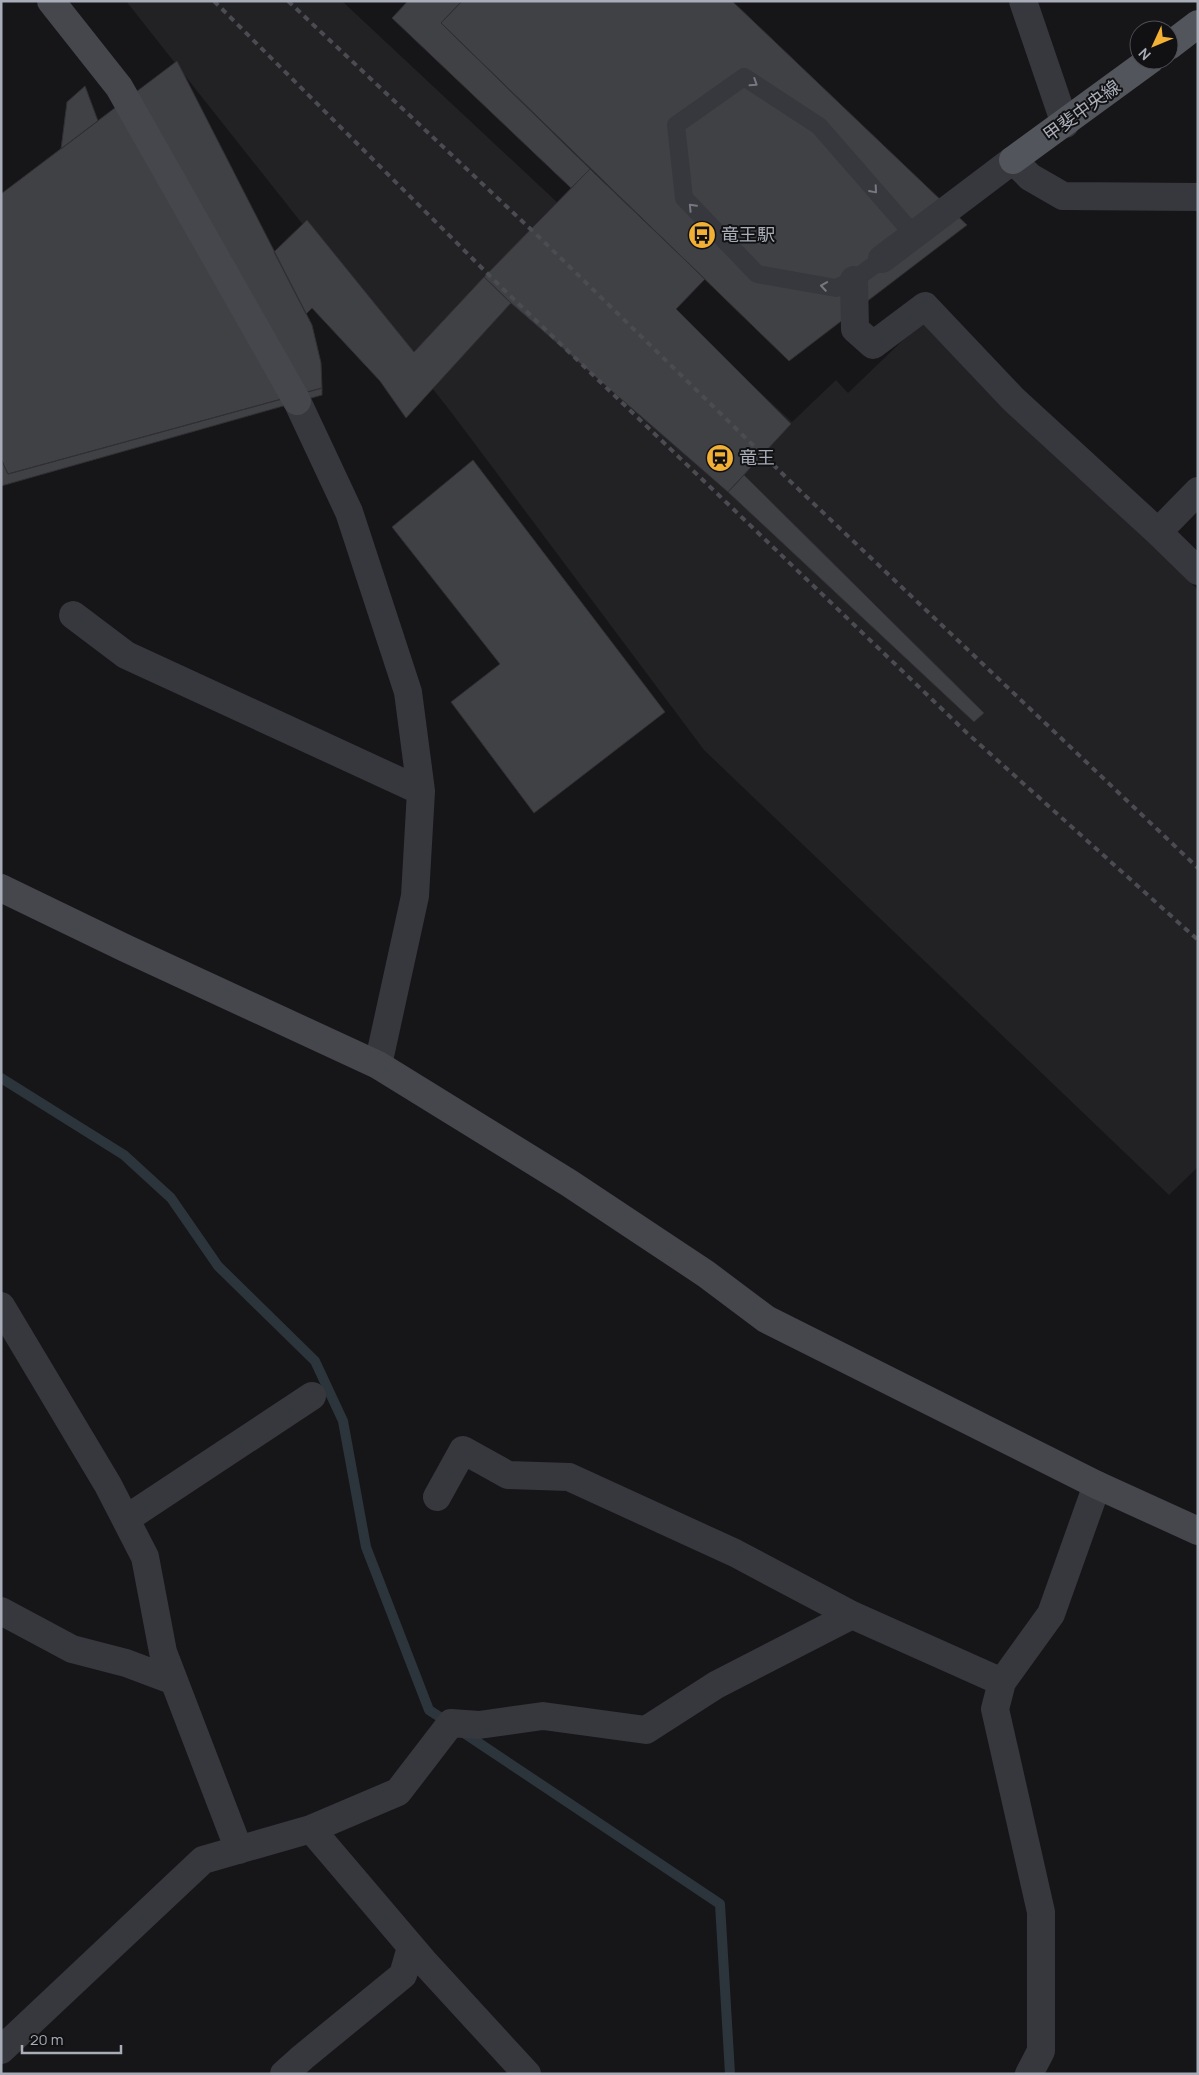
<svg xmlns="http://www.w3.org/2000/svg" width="1199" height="2075" viewBox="0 0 1199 2075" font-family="Manrope,'Noto Sans JP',sans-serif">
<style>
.built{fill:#222225}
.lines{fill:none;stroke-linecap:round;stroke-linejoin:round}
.stream{stroke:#2c353c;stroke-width:10}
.building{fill:#404145;stroke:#303034}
.lane{stroke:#37383d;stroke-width:18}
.street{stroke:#37383d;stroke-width:28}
.secondary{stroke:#45474d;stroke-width:28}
.primary{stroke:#53555c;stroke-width:28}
.rail{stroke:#4a4c52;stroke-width:4;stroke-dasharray:6 5;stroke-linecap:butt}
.oneway{stroke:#757881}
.labels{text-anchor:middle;stroke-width:4;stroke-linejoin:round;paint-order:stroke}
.street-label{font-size:18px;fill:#a8adb8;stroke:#111113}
.poi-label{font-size:18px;fill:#a8adb8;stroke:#111113;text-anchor:start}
</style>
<rect width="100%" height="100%" fill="#161618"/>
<path class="built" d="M126,1H342L792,422L836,380L848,393L926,318L1198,590V1167L1169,1195L704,750L451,412Z"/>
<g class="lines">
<path class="stream" d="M1,1078L124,1155L171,1198L218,1266L315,1361L343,1421L366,1547L429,1710L449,1723
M461,1731L720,1904L730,2074"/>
</g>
<path class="building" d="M408,1H462L441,23L590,169L571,188L392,18Z
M462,1H732L967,225L789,361L441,23Z
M177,61L312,325L321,363L322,388L8,474L1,459V194Z
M85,86L98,121L61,149L67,102Z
M590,169L705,279L676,309L791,424L728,492L511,303L484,277Z
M307,220L414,352L484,277L511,303L406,418L380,381L312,308L306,314L274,252Z
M322,388V395L1,486V459L8,474Z
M473,460L665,712L534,813L451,702L500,664L392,527Z
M744,475L984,713L974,722L728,492Z"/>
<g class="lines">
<path class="lane" d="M882,259L854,280L836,288L757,274L684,198L676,125L744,77L819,126L914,235"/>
<path class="street" d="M1023,1L1065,124
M882,259L1013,160L1030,177L1063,196L1198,197
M854,280L855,329L873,345L925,306L1013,399L1158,532L1198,571
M297,401L349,512L408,692L421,791L415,896L378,1065
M1158,532L1198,491
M73,615L126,655L421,791
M1,1306L108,1485L145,1557L163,1652L239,1850
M437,1497L463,1450L508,1475L569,1477L735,1553L852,1615
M126,1519L312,1396
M1,1611L72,1649L126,1663L174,1681
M311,1829L425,1963L527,2074
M1,2050L203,1860L311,1829L398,1792L451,1723L479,1725L543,1716L646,1730L716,1685L852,1615L1002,1682
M284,2074L303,2057L403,1975L411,1947
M1029,2074L1041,2051V1912L995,1709L1002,1682L1051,1614L1097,1485"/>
<path class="secondary" d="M51,1L119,87L297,401
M1,888L125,948L378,1065L569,1183L706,1274L766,1319L1097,1485L1198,1531"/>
<path class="primary" d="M1169,46L1198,24
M1013,160L1150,60"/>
<path class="rail" d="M214,1L500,286L752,527L967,733L1198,940
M288,1L539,237L793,484L1198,868"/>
</g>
<defs><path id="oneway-chevron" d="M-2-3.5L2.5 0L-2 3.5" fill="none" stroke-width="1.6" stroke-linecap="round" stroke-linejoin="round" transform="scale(1.25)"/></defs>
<g class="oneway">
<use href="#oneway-chevron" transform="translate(754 83) rotate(33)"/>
<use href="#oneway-chevron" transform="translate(874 190) rotate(49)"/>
<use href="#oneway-chevron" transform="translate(692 207) rotate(-134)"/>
<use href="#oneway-chevron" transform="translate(824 286) rotate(-171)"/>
</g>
<defs>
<g id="bus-disc" transform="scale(1.4375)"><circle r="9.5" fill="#f2b134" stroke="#111113"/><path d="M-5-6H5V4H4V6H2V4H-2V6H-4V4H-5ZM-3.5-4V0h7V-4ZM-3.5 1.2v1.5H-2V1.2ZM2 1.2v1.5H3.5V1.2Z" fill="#111"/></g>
<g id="station-disc" transform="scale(1.4375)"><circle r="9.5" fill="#f2b134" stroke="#111113"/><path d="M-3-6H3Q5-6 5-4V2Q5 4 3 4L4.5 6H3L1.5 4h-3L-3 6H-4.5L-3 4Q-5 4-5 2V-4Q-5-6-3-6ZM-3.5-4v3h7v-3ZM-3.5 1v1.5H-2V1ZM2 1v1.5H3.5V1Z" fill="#111"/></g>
</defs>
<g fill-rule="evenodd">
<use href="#bus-disc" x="702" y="235"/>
<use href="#station-disc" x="720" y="458"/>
</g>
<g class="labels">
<g class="street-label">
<text transform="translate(1082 111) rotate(-36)" y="6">甲斐中央線</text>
</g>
<g class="poi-label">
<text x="721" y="241">竜王駅</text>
<text x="739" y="464">竜王</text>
</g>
</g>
<rect width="1199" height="2075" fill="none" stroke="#a8adb8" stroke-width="5"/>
<g transform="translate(1154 45) rotate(226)"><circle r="24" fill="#111113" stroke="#4d4f55"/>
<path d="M0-4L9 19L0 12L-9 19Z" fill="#f2b134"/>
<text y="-8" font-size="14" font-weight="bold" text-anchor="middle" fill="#a8adb8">N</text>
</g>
<path d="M22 2045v8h99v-8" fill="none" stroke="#a8adb8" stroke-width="2.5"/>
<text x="30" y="2045" font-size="15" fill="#a8adb8" stroke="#111113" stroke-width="4" paint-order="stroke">20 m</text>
</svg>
